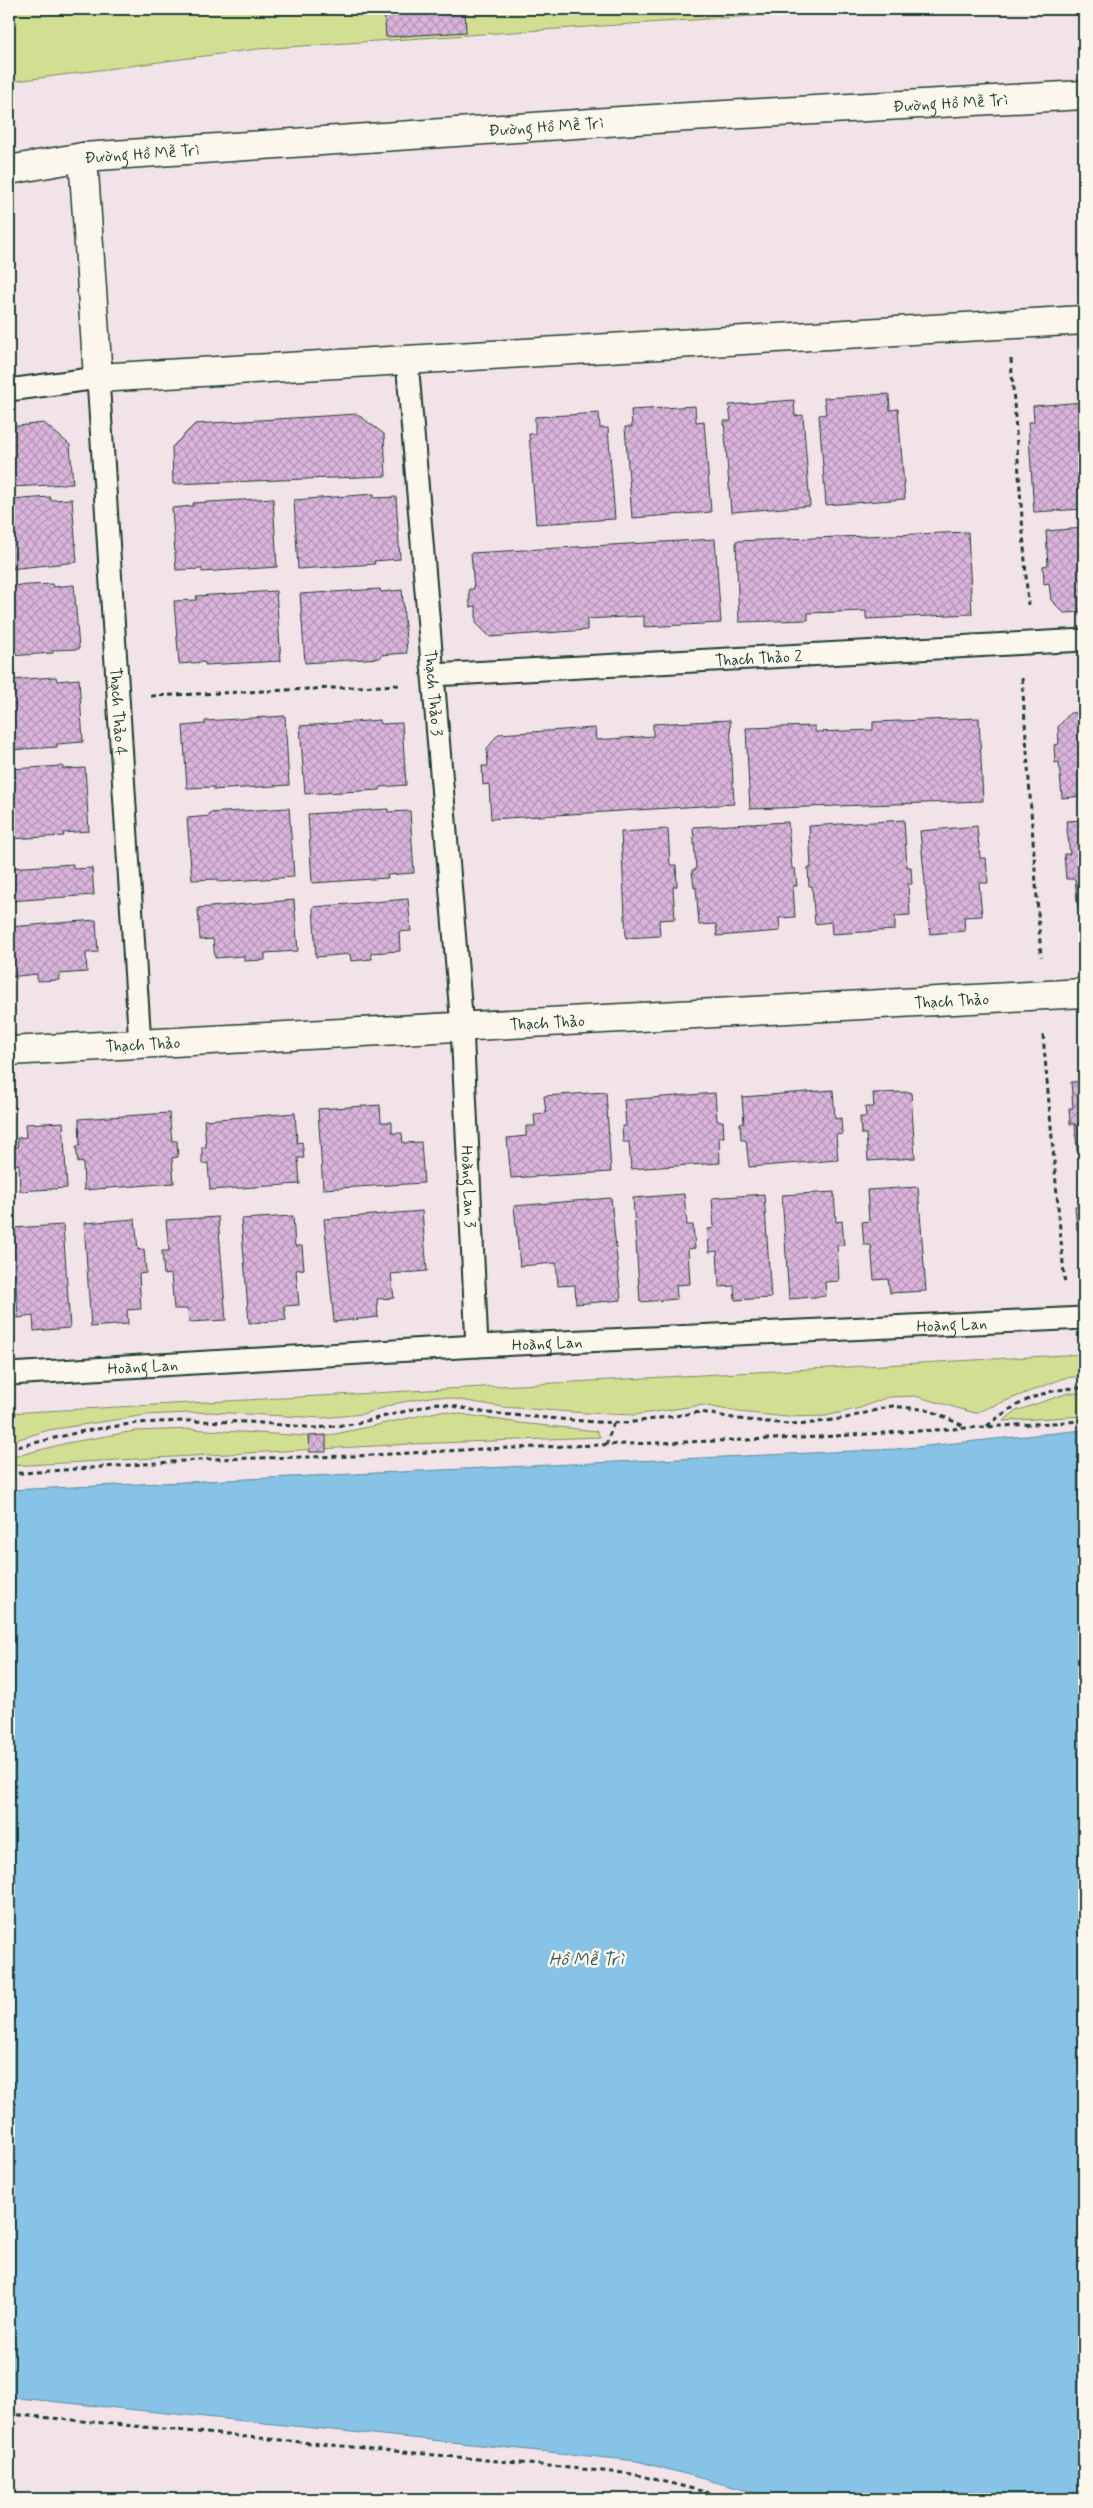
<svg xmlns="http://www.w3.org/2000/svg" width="1093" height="2508" viewBox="0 0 1093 2508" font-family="Mynerve,sans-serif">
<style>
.park{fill:#d2df93;stroke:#788e64}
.water{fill:#86c3e6;stroke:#5d8d9f}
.building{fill:url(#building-cross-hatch);stroke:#1f3d34}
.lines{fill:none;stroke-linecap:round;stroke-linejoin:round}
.service-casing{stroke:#1f3d34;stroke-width:25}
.minor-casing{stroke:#1f3d34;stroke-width:31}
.path{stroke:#1f3d34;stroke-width:3;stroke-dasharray:5 4;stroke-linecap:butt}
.service{stroke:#fbf7ec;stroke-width:21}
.minor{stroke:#fbf7ec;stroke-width:28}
.labels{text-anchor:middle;stroke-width:5;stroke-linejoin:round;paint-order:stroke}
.street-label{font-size:16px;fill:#1f3d34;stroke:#fbf7ec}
.water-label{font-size:18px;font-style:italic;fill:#395e60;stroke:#fbf7ec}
</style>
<defs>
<pattern id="building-cross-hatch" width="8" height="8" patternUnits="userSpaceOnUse" patternTransform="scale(1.25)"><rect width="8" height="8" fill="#dbb4dc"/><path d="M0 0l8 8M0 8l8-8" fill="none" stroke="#b194b3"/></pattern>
</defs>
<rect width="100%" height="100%" fill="#f1e3e7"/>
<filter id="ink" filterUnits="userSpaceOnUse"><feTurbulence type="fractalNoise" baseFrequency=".02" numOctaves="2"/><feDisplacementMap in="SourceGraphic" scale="10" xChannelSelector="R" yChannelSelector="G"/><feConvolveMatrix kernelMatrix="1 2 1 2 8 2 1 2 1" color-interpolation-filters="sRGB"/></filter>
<g filter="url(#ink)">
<path class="park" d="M9,9H857L257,49L9,82Z
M1084,1354V1376L1064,1378L975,1413L915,1396L888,1397L860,1408L826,1416L787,1417L739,1412L702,1405L634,1415L586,1413L503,1407L436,1396L398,1403L363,1414L322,1418L210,1412L146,1415L49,1430L9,1442V1413Z
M1068,1393H1084V1416L1003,1421L1016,1411Z
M441,1411L519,1423L597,1431L600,1437L410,1444L9,1466V1458L67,1443L135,1431L191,1429L322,1437Z"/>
<path class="water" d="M1084,1430V2499H778L637,2461L9,2397V1490L896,1449Z"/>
<path class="building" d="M384,9H465L466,32L386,37Z
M889,394L890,410L898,409L905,499L826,505L819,415L826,414L824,398Z
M794,400L795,416L803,415L810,506L731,512L724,421H731L729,405Z
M1084,402V509L1034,512L1028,422H1034L1033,406Z
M695,406L696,422L704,421L711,512L632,518L625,427H632L631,410Z
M599,413L600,428H608L615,519L536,524L529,434H535V417Z
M357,414L384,434L386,476L173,484L172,447L195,424Z
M44,423L70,445L73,484L9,487V427Z
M374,494V498L396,497L400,559L374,561L375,564L298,569L294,500Z
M50,497L51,500L72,499L77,562L9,569V500Z
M273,498L277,567L202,572V569L176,570L172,508L193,506V503Z
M1084,528V612L1064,613L1051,600L1049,583L1044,584L1043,566L1048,565L1046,531Z
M968,532L972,614L866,619V611L808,613V620L739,622L736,541Z
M715,539L721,623L644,627V616L587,619V630L490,637L476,623V606L470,607L469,589H474L471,553Z
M52,584L53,587L74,585L79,649L53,650V653L9,656V586Z
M380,589L381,592L402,590L407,653L381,655L380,658L305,663L300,594Z
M276,591L281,661L205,665V662L179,664L174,601L197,600L196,596Z
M56,677L57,681L79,679L83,742L57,744V747L9,750V680Z
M1084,712V796L1062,798L1059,762L1055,763L1054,745L1059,744L1058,727L1070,713Z
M285,716L289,785L214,790V787L187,788L183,726L205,724V721Z
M979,718L983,801L750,809L746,728L815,726V732L873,730V722Z
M380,720L381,724L402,723L406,785L381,787L380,790L305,794L300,726Z
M730,720L734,804L491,819L489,784L483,785L482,766H488L487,749L498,734L595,728L596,740L653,736V724Z
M63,766V769L85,768L89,831L63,833L64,836L9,839V769Z
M289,808L294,877L218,882V879L192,880L187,818L210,816L209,813Z
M388,809V812L410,811L414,873L387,875L388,878L312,883L308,814Z
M904,820L907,867H911L912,884H908L910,915L895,916V930L832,934L831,922L815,924L812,886H809L808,868H811L809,826Z
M1084,820V910H1078L1075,879H1066L1064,854H1070L1066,821Z
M788,822L792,869L795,868L797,886H793L795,917L779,918L780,931L717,936L716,924L699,925L696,887L694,888L692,870H696L693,827Z
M977,826L980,858H986L988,883H979L982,916L964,917L965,931L930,934L920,831Z
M668,829L670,865H676L677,886L673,887L675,919L659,920L660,936L626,938L621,832Z
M73,864V869L92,868L94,895L9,901V868Z
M408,899L411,931L399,932L400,951L371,953L372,959L351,961L350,954L316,957L313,907Z
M294,900L298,951L265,953V960L244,961V956L215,958L213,939L200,940L198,908Z
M96,920L98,952L86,953L87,972L59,974V980L37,981V974L9,977V927Z
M1084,1081V1151H1077L1075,1124H1070L1069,1108H1073L1071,1082Z
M833,1090L835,1119L841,1118L842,1134L836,1135L838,1160L749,1167L746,1140H741L740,1123H744L742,1097Z
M606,1092L611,1172L511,1178L507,1138L526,1136V1126H535L534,1114L546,1113L544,1096Z
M911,1092L915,1158L868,1161L866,1134H861L860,1117H866L865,1107H874L873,1093Z
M715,1093L717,1121H723L724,1137H719L720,1163L631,1169L629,1142H623L622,1126H626L624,1100Z
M380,1105L381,1122H392V1133H402L403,1143L421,1142L424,1183L323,1189L318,1109Z
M169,1113L172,1141H177L178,1157L172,1158L174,1183L84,1190L83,1162L78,1163L76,1146H80L79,1119Z
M295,1113L297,1143L302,1142L304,1158H298L300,1184L210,1190L208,1163L202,1164V1147H206L204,1120Z
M63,1122L67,1188L20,1191L19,1164L13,1165L12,1147H18L17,1138L26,1137L25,1124Z
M1080,1176H1084V1230H1077L1075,1206H1082Z
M918,1187L926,1291L890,1293L888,1279L874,1280L871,1245H864L862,1222L869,1221L867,1190Z
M834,1192L836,1222L842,1221L844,1245H837L839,1281L825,1282L826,1296L789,1299L782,1195Z
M684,1194L687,1225H693L695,1248L688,1249L690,1284L676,1285L677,1299L640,1302L633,1198Z
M764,1194L771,1298L735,1300L734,1286L719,1287L717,1251L709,1252L708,1229L714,1228L712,1198Z
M611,1198L621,1300L576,1304L575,1285L558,1286L556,1263L520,1266L514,1206Z
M422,1211L427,1271L391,1274L394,1298L377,1299L378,1317L334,1322L324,1219Z
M293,1216L295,1246H302L304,1269L296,1270L299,1305L284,1306L286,1320L249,1323L241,1219Z
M218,1217L226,1320L189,1322L188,1309H174L171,1274L164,1275L162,1251H169L166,1220Z
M135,1219L138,1250L144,1249L146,1273L139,1274L141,1309L127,1310L128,1324L91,1327L84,1223Z
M63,1225L70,1328L34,1331L33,1316L18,1318L16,1283H9V1259L13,1258L11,1228Z
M326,1435V1452H309L308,1436Z"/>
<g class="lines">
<g class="service-casing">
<g id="service">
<path id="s1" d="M407,360L462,1027L477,1346"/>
<path id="s2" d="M9,390L98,378L140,1044"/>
<path id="s3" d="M433,675L1084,640"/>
<path id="s4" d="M9,1374L477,1346L1084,1318"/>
</g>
</g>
<g class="minor-casing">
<g id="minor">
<path d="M83,157L98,378L1084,320"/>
<path id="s5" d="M9,170L83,157L636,120L1084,95"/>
<path id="s6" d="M9,1051L1084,993"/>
</g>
</g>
<path class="path" d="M1011,359L1028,605
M1022,678L1041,957
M151,696L402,685
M1043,1035L1065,1286
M987,1426C1015,1403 1046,1387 1084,1388
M606,1445L614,1422
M9,1449L84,1431L137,1423L185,1421L249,1422L316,1428L354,1424L438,1403L487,1413L595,1422L627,1423L701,1412L738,1419L799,1425L846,1418L892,1406L929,1410L966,1427
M9,1474L211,1459L354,1456L482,1449L801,1438L1084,1421
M9,2414L633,2474L734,2499"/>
<use href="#service" class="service"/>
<use href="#minor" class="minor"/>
</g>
</g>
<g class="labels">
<g class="street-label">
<text dy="6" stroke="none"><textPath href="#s5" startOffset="944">Đường Hồ Mễ Trì</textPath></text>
<text dy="6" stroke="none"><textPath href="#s5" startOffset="539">Đường Hồ Mễ Trì</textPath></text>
<text dy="6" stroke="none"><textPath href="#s5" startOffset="134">Đường Hồ Mễ Trì</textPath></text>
<text dy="6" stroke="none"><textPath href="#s3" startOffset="326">Thạch Thảo 2</textPath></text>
<text dy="6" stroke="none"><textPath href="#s1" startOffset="334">Thạch Thảo 3</textPath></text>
<text dy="6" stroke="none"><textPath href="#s2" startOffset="424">Thạch Thảo 4</textPath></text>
<text dy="6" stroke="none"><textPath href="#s6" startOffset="944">Thạch Thảo</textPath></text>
<text dy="6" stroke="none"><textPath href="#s6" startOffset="539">Thạch Thảo</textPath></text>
<text dy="6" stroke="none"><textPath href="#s6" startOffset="134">Thạch Thảo</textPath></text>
<text dy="6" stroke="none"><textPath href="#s1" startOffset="829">Hoàng Lan 3</textPath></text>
<text dy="6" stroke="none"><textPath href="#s4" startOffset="944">Hoàng Lan</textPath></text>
<text dy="6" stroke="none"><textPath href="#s4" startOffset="539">Hoàng Lan</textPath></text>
<text dy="6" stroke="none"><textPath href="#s4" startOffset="134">Hoàng Lan</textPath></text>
</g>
<g class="water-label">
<text x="586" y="1965">Hồ Mễ Trì</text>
</g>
</g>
<rect width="1093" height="2508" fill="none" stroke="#fbf7ec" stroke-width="30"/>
<rect x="15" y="15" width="1063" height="2478" fill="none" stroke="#1f3d34" stroke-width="2" filter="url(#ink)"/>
</svg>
